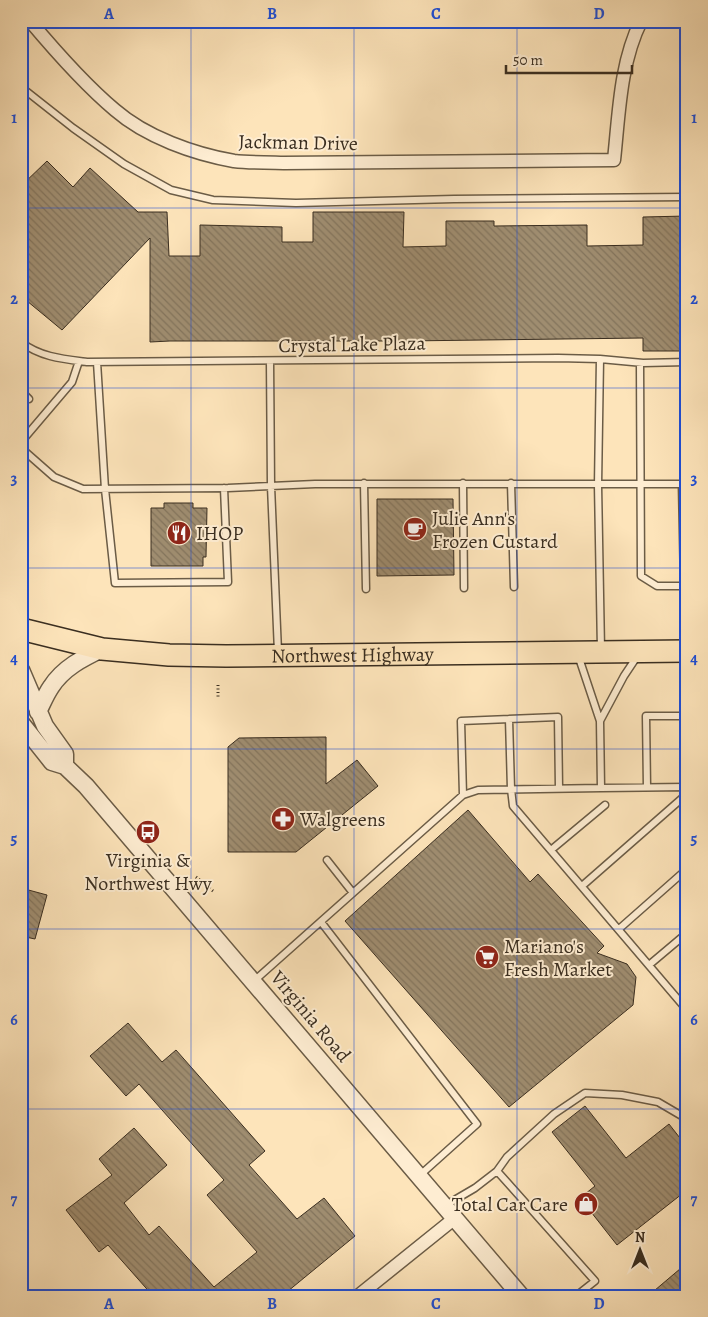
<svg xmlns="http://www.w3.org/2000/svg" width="708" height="1317" viewBox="0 0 708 1317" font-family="Alegreya,serif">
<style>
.building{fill:url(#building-back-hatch);stroke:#3a2e20}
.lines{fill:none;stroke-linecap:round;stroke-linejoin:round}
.service-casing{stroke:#6b5c46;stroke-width:9}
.minor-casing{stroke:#6b5c46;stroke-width:15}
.tertiary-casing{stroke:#6b5c46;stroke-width:19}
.primary-casing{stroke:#3a2e20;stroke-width:24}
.path{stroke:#3a2e20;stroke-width:3;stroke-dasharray:1 2.5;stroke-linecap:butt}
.service{stroke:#feedd2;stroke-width:6}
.minor{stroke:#feedd2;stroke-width:12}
.tertiary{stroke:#feedd2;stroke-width:16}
.primary{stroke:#fde4ba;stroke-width:21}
.grid{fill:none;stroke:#1d4ed8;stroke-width:1;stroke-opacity:0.55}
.labels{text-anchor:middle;stroke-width:4;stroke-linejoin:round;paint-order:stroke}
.street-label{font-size:20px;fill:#3a2e20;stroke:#feedd2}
.poi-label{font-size:20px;fill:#3a2e20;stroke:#feedd2;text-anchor:start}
.neatline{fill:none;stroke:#1d4ed8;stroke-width:2}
.grid-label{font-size:16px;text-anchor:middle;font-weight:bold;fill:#1d4ed8}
</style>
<defs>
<pattern id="building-back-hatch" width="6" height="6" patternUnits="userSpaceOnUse" patternTransform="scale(1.25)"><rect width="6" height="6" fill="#9f8d70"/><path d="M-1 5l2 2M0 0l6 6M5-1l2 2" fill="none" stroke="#83745c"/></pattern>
</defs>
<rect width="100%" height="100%" fill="#fde4ba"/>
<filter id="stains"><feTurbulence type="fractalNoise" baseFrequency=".004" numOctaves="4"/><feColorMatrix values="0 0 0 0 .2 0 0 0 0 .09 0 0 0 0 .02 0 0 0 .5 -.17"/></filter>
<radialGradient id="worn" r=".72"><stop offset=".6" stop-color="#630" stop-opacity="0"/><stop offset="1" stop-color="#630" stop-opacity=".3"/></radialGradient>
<path class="building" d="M47,161L73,187L90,168L138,212H167L169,256H200V225L282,227V242H313V212H404L403,247L446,246V221H494V226L587,225V246L643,245V217L687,216V351H643V338L404,341H170L150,342V238L62,330L21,296V186Z
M377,499H453L454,575L377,576Z
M164,503H193V508H207L206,557H203V566H151V508H164Z
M326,737V784L357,760L378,786L296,852H228V747L239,738Z
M468,810L530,882L538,874L604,946L597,953L627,964L636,977L633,1005L509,1107L345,921Z
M21,888L47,895L35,939L21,936Z
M128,1023L162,1062L176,1050L265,1151L249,1165L297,1219L324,1198L355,1236L282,1296H153L108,1245L99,1252L66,1210L112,1175L99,1159L134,1128L167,1165L124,1203L149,1235L159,1226L214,1287L257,1252L207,1195L224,1180L139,1084L126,1096L90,1056Z
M585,1106L626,1158L669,1124L687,1147V1190L617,1245L580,1198L595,1186L552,1132Z
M687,1263V1296H648Z"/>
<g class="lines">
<g class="service-casing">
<path id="service" d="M21,87L73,128L124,164L171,190L213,200L296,203L454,199L687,197
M21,342C40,357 63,359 87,362L558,358L600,359L643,363L687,362
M600,359L598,485L601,650
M270,361L271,486L278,652
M97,362L105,489L115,583L228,582L224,488
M640,363L641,576L657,586H687
M21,391L29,399
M21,442L72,382L79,361
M21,448L54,477L83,489L228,488L315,484H687
M364,483L366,589
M463,483L464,588
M511,483L514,587
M682,484L684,586
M509,719L511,789L513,806L687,1010
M600,721L624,676L638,655
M647,787L646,716H687
M601,788L687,787
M463,795L461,721L558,717L559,788
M551,850L605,805
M327,860L353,893
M582,886L687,794
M321,922L477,1124L419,1176
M619,929L687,869
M649,965L687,933
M254,981L463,795L478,790L601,788L600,721L578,655
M497,1171L507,1157L554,1114L585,1093L622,1095L658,1102L687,1119
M446,1205L475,1188L497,1171L595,1281L576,1296"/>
</g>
<g class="minor-casing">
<path id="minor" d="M30,21C56,52 84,84 115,110C146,137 194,154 234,161C250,163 267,162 284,163L614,160C619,114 620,63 641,21
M358,1296L455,1218"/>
</g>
<g class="tertiary-casing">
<path id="tertiary" d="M21,670L45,726L65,754V766
M38,712C42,704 46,694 51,687C63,668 83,658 102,649
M21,723L52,762L65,766L86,786L521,1296"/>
</g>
<g class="primary-casing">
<g id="primary">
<path id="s1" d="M21,629L102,649L169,655L226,656L687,651"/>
</g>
</g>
<path class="path" d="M218,685V699
M196,877L213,891"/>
<use href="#service" class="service"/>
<use href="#minor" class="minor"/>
<use href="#tertiary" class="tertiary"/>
<use href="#primary" class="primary"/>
</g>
<path class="grid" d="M191,21V1296M354,21V1296M517,21V1296M21,208H687M21,388H687M21,568H687M21,749H687M21,929H687M21,1109H687"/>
<defs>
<g id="cafe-disc" transform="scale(1.25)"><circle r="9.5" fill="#8f2418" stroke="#feedd2"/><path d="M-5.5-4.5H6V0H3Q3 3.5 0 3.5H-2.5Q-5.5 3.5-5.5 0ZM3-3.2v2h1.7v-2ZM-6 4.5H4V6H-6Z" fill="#fff"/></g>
<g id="restaurant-disc" transform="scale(1.25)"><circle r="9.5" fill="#8f2418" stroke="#feedd2"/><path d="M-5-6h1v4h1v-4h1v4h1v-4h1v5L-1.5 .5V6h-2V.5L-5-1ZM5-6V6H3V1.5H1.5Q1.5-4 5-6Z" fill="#fff"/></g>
<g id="pharmacy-disc" transform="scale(1.25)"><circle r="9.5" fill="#8f2418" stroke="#feedd2"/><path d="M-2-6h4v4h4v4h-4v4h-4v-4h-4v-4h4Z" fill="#fff"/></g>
<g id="bus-disc" transform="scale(1.25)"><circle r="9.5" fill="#8f2418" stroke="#feedd2"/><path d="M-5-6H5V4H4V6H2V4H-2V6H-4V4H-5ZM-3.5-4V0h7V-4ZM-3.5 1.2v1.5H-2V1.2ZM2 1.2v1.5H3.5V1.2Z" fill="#fff"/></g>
<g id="supermarket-disc" transform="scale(1.25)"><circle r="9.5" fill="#8f2418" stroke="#feedd2"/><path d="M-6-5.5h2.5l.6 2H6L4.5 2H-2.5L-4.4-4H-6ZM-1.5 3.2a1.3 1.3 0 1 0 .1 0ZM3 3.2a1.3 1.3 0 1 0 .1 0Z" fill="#fff"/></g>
<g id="shop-disc" transform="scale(1.25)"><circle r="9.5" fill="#8f2418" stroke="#feedd2"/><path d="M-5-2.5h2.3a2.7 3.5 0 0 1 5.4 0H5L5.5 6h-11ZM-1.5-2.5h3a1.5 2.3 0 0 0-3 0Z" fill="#fff"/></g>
</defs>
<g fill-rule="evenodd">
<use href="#cafe-disc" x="415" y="529"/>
<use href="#restaurant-disc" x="179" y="533"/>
<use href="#pharmacy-disc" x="283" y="819"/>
<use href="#bus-disc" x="148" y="832"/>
<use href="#supermarket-disc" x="487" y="957"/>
<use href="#shop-disc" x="586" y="1204"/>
</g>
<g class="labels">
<g class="street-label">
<text transform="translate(298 142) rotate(1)" y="7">Jackman Drive</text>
<text transform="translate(352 344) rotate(-1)" y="7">Crystal Lake Plaza</text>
<text dy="7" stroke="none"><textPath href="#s1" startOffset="334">Northwest Highway</textPath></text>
<text transform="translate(311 1016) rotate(50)" y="7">Virginia Road</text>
</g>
<g class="poi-label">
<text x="432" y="525">Julie Ann's<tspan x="432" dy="23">Frozen Custard</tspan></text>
<text x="196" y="540">IHOP</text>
<text x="300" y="826">Walgreens</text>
<text x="148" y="867" text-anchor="middle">Virginia &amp;<tspan x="148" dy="23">Northwest Hwy</tspan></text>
<text x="504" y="953">Mariano's<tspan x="504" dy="23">Fresh Market</tspan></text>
<text x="568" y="1211" text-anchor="end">Total Car Care</text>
</g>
</g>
<rect width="708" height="1317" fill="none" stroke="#fde4ba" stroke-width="55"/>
<g transform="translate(640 1250)" stroke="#feedd2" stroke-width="4" paint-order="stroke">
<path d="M0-4L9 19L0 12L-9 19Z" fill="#3a2e20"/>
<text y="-8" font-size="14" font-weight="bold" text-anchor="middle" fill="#3a2e20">N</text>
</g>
<path d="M506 65v8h126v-8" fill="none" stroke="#3a2e20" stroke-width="2.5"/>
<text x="513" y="65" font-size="15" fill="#3a2e20" stroke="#feedd2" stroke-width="4" paint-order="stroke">50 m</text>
<rect x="28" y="28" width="652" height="1262" class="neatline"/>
<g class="grid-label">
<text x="109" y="19">A</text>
<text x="272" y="19">B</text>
<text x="436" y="19">C</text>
<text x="599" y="19">D</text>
<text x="14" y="123">1</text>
<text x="694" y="123">1</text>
<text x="14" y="304">2</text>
<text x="694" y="304">2</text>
<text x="14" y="484">3</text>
<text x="694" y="484">3</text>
<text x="14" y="664">4</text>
<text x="694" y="664">4</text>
<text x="14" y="844">5</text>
<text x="694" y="844">5</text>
<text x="14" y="1025">6</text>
<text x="694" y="1025">6</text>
<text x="14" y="1205">7</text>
<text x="694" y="1205">7</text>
<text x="109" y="1309">A</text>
<text x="272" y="1309">B</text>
<text x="436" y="1309">C</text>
<text x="599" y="1309">D</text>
</g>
<rect width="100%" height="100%" filter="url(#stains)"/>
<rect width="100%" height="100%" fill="url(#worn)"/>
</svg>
